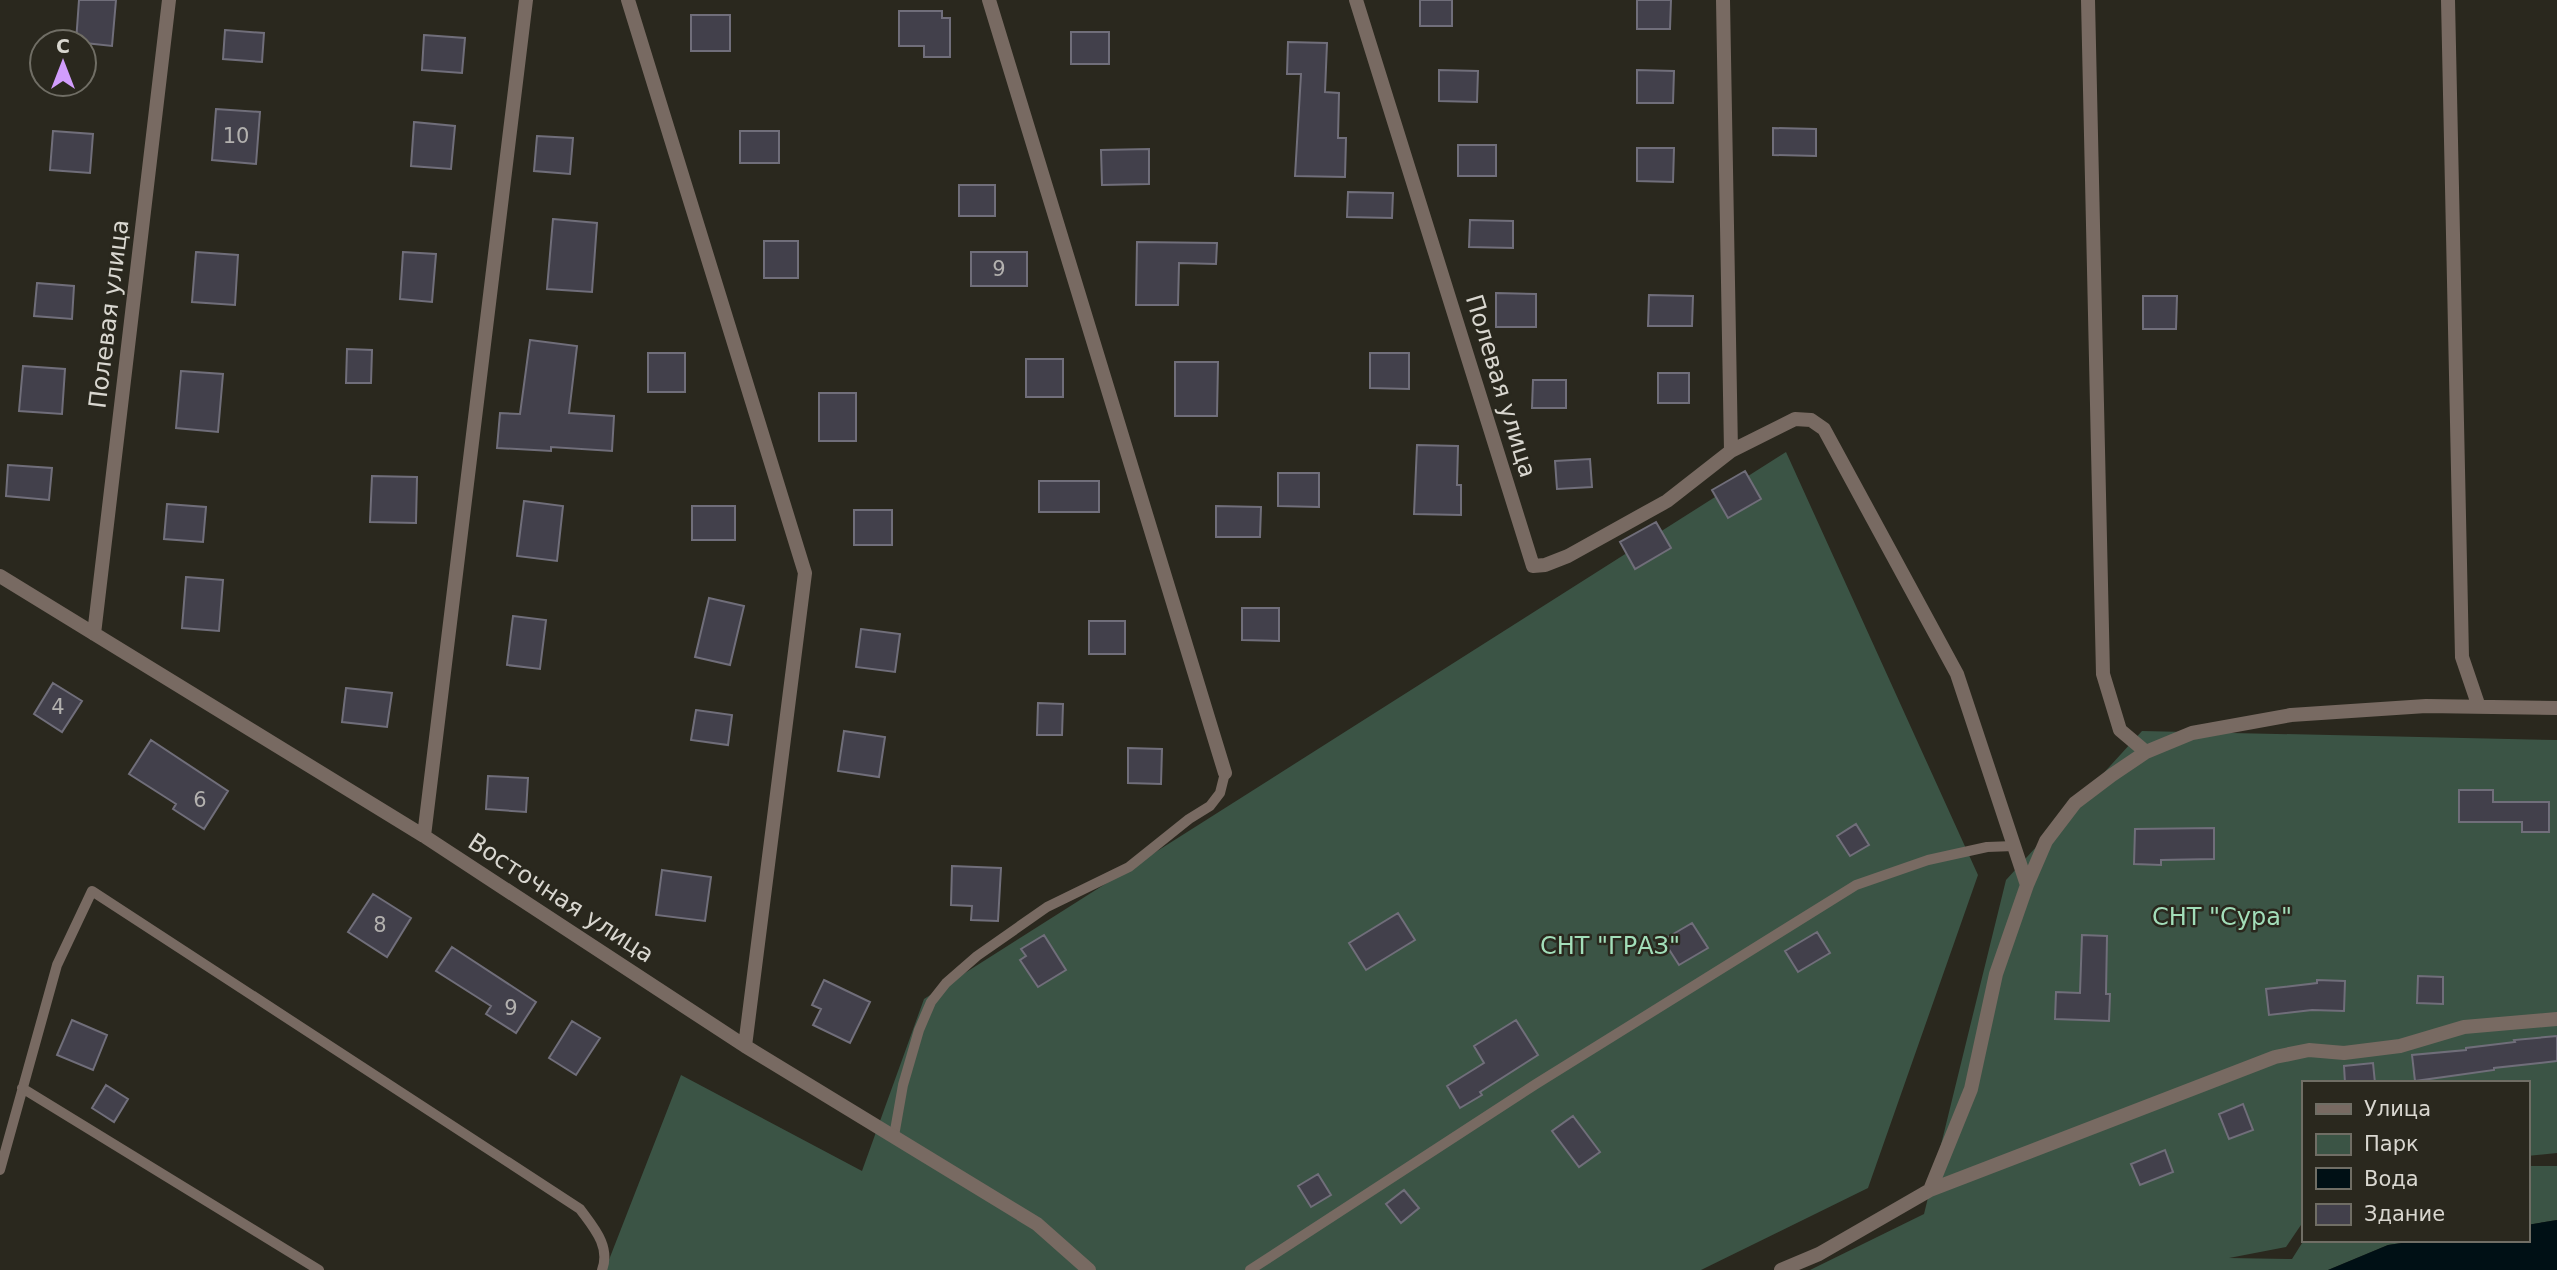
<svg xmlns="http://www.w3.org/2000/svg" width="2557" height="1270" viewBox="0 0 2557 1270" font-family="'DejaVu Sans',sans-serif">
<style>
.green{fill:#3b5445}
.water{fill:#001015}
.building{fill:#42404b;stroke:#706e7a;stroke-width:2}
.lines{fill:none;stroke-linecap:round;stroke-linejoin:round}
.service{stroke:#786a62;stroke-width:10}
.minor{stroke:#786a62;stroke-width:14}
.labels{text-anchor:middle;stroke-width:5;stroke-linejoin:round;paint-order:stroke}
.number-label{font-size:21px;fill:#b3b1af}
.street-label{font-size:24px;fill:#d9d7d0;stroke:#2a281e}
.park-label{font-size:24px;fill:#a2deb9;stroke:#2a281e}
</style>
<rect width="100%" height="100%" fill="#2a281e"/>
<path class="green" d="M1786,452L1978,875L1868,1188L1701,1270H605L681,1075L862,1171L924,999Z
M2142,731L2557,740V1153L2527,1156V1083H2303V1222L2286,1247L2229,1258L2292,1259L2304,1240H2422L2388,1245L2328,1270H1810L1924,1214L2006,880Z
M2527,1166H2557V1220L2527,1225Z"/>
<path class="water" d="M2557,1220V1270H2328L2388,1245L2422,1240H2527V1225Z"/>
<path class="building" d="M79,0H116L112,46L76,42Z
M1420,0H1452V26H1420Z
M1637,0H1671L1670,29H1637Z
M899,11H942V18H950V57H924V46H899Z
M691,15H730V51H691Z
M225,30L264,33L262,62L223,59Z
M1071,32H1109V64H1071Z
M424,35L465,38L462,73L422,70Z
M1288,42L1327,43L1325,92L1339,93L1338,138H1346L1345,177L1295,176L1301,74H1287Z
M1439,70L1478,71L1477,102L1439,101Z
M1637,70L1674,71L1673,103H1637Z
M216,109L260,112L256,164L212,160Z
M414,122L455,126L451,169L411,166Z
M1773,128L1816,129V156L1773,155Z
M53,131L93,134L90,173L50,170Z
M740,131H779V163H740Z
M537,136L573,138L570,174L534,171Z
M1458,145H1496V176H1458Z
M1637,148H1674L1673,182L1637,181Z
M1149,149V184L1102,185L1101,150Z
M959,185H995V216H959Z
M1348,192L1393,193L1392,218L1347,217Z
M553,219L597,223L592,292L547,289Z
M1470,220L1513,221V248L1469,247Z
M764,241H798V278H764Z
M1137,242L1217,243L1216,264L1179,263L1178,305H1136Z
M196,252L238,255L235,305L192,302Z
M403,252L436,254L432,302L400,299Z
M971,252H1027V286H971Z
M37,283L74,286L72,319L34,316Z
M1496,293L1536,294V327H1496Z
M1649,295L1693,296L1692,326H1648Z
M2143,296H2177L2176,329H2143Z
M530,340L577,346L569,413L614,416L612,451L551,447V451L497,448L500,413L520,414Z
M347,349L372,350L371,383H346Z
M648,353H685V392H648Z
M1370,353H1409V389L1370,388Z
M1026,359H1063V397H1026Z
M1175,362H1218L1217,416H1175Z
M23,366L65,369L62,414L19,411Z
M181,371L223,374L218,432L176,428Z
M1658,373H1689V403H1658Z
M1533,380H1566V408H1532Z
M819,393H856V441H819Z
M1417,445L1458,446L1457,485H1461V515L1414,514Z
M1590,459L1592,487L1557,489L1555,461Z
M8,465L52,468L49,500L6,496Z
M1745,471L1761,499L1728,518L1712,490Z
M1278,473H1319V507L1278,506Z
M372,476L417,477L416,523L370,522Z
M1039,481H1099V512H1039Z
M524,501L563,506L557,561L517,556Z
M167,504L206,507L203,542L164,539Z
M692,506H735V540H692Z
M1216,506L1261,507L1260,537H1216Z
M854,510H892V545H854Z
M1656,522L1671,548L1635,569L1620,542Z
M186,577L223,580L219,631L182,628Z
M709,598L744,606L730,665L695,657Z
M1242,608H1279V641L1242,640Z
M513,616L546,620L540,669L507,665Z
M1089,621H1125V654H1089Z
M861,629L900,634L895,672L856,667Z
M53,683L82,701L62,732L34,714Z
M346,688L392,693L387,727L342,722Z
M1038,703L1063,704L1062,735H1037Z
M696,710L732,715L728,745L691,740Z
M844,731L885,737L879,777L838,771Z
M151,740L228,791L204,829L173,809L176,804L129,774Z
M1128,748L1162,749L1161,784L1128,783Z
M488,776L528,778L526,812L486,809Z
M2459,790H2493V802H2549V832H2522V822H2459Z
M1856,824L1869,845L1850,856L1837,836Z
M2214,828V859L2161,860V865L2134,864L2135,829Z
M952,866L1001,868L998,921L971,920L972,906L951,905Z
M662,870L711,877L705,921L656,915Z
M373,894L411,918L387,957L348,932Z
M1398,913L1415,940L1366,970L1349,943Z
M1692,923L1708,948L1679,965L1663,940Z
M1817,932L1830,953L1798,972L1785,951Z
M1044,935L1066,970L1038,987L1020,960L1026,956L1021,949Z
M2082,935L2107,936L2106,994H2110L2109,1021L2055,1019L2056,992L2080,993Z
M452,947L536,1002L516,1033L486,1014L491,1006L436,971Z
M2418,976L2443,977V1004L2417,1003Z
M824,980L870,1002L850,1043L813,1025L821,1009L812,1005Z
M2317,980L2345,981L2344,1011L2312,1010L2269,1015L2266,989L2317,983Z
M72,1020L107,1035L93,1070L57,1055Z
M1516,1020L1538,1055L1480,1092L1482,1095L1460,1108L1447,1086L1484,1063L1474,1046Z
M572,1021L600,1038L576,1075L549,1058Z
M2557,1036V1061L2494,1068V1070L2415,1081L2412,1055L2466,1050V1048L2515,1042L2514,1040Z
M2373,1063L2375,1083H2345L2344,1066Z
M106,1085L128,1099L114,1122L92,1108Z
M2243,1104L2253,1130L2229,1139L2219,1114Z
M1573,1116L1600,1152L1579,1167L1552,1131Z
M2165,1150L2173,1172L2140,1185L2131,1164Z
M1318,1174L1331,1195L1311,1207L1298,1186Z
M1404,1190L1419,1208L1401,1223L1386,1204Z"/>
<g class="lines">
<path class="service" d="M22,1088L319,1270
M894,1136L903,1085L919,1030L931,1002L946,983L977,956L1047,907L1129,867L1189,819L1210,806L1220,793L1225,773
M0,1170L57,965L92,891L580,1209C593,1227 611,1246 602,1270
M1250,1270L1536,1084L1856,885L1928,860L1987,847L2014,846"/>
<path class="minor" d="M628,0L805,573L745,1046
M989,0L1225,773
M1356,0L1533,566L1545,565L1568,556L1667,501L1731,451L1795,419L1811,420L1824,429L1957,674L2027,885
M1723,0L1731,451
M2088,0L2103,674L2120,730L2146,752
M2448,0L2462,657L2479,707
M0,576L424,836L745,1046L1037,1224L1089,1270
M94,634L169,0
M424,836L526,0
M1930,1190L2275,1057L2309,1050L2344,1053L2400,1046L2464,1027L2557,1019
M1781,1270L1819,1254L1930,1190L1971,1089L1996,974L2027,885L2046,841L2075,803L2112,775L2146,752L2192,733L2291,715L2426,706L2557,708"/>
</g>
<g class="labels">
<g class="number-label">
<text x="236" y="143">10</text>
<text x="999" y="276">9</text>
<text x="58" y="714">4</text>
<text x="200" y="807">6</text>
<text x="380" y="932">8</text>
<text x="511" y="1015">9</text>
</g>
<g class="street-label">
<text transform="translate(109 314) rotate(-83)" y="8">Полевая улица</text>
<text transform="translate(1501 386) rotate(73)" y="8">Полевая улица</text>
<text transform="translate(561 898) rotate(33)" y="8">Восточная улица</text>
</g>
<g class="park-label">
<text x="2222" y="925">СНТ "Сура"</text>
<text x="1610" y="954">СНТ "ГРАЗ"</text>
</g>
</g>
<rect x="2302" y="1081" width="228" height="161" fill="#2a281e" stroke="#706e65" stroke-width="2"/>
<rect x="2316" y="1104" width="35" height="10" fill="#786a62" stroke="#706e65" stroke-width="2"/>
<text x="2364" y="1116" font-size="21" fill="#d9d7d0">Улица</text>
<rect x="2316" y="1134" width="35" height="21" fill="#3b5445" stroke="#706e65" stroke-width="2"/>
<text x="2364" y="1151" font-size="21" fill="#d9d7d0">Парк</text>
<rect x="2316" y="1168" width="35" height="21" fill="#001015" stroke="#706e65" stroke-width="2"/>
<text x="2364" y="1186" font-size="21" fill="#d9d7d0">Вода</text>
<rect x="2316" y="1204" width="35" height="21" fill="#42404b" stroke="#706e65" stroke-width="2"/>
<text x="2364" y="1221" font-size="21" fill="#d9d7d0">Здание</text>
<g transform="translate(63 63)"><circle r="33" fill="#2a281e" stroke="#706e65" stroke-width="2"/>
<path d="M0-5L12 26L0 18L-12 26Z" fill="#d29dfd"/>
<text y="-10" font-size="19" font-weight="bold" text-anchor="middle" fill="#d9d7d0">С</text>
</g>
</svg>
